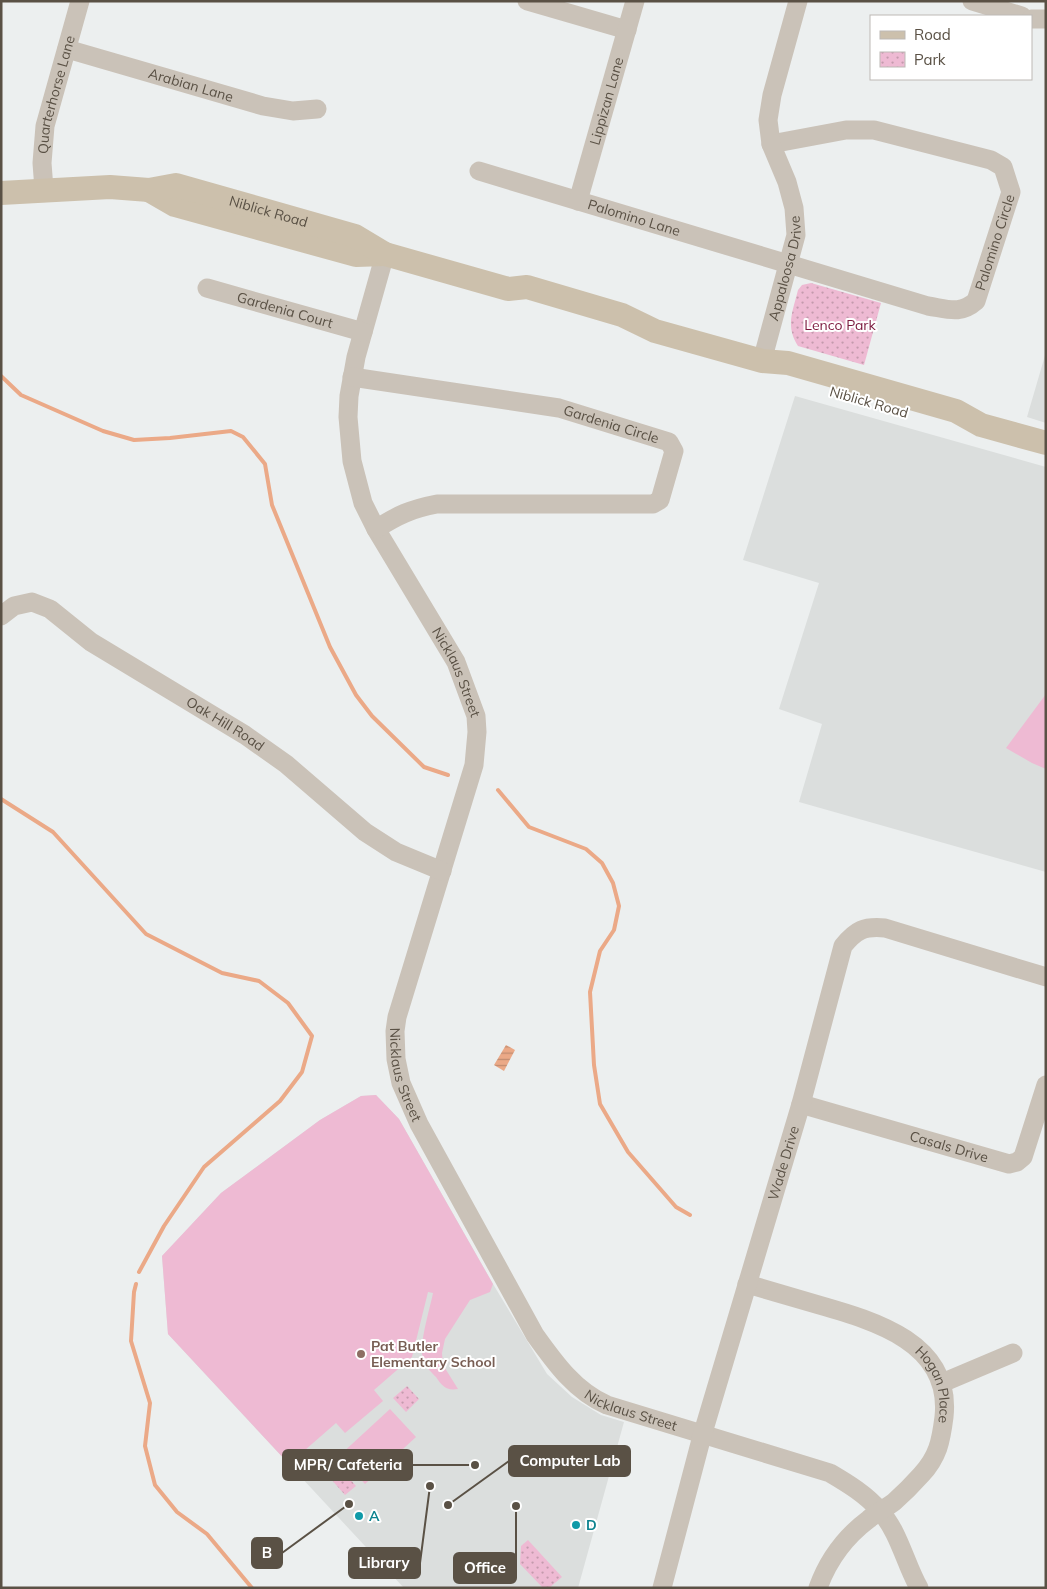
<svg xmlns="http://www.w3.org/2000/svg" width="1047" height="1589" viewBox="0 0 1047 1589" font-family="Mulish,sans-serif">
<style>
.education{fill:#dbdedd}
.park{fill:url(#park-dots)}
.pitch{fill:#eebad3}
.water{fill:url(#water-rules)}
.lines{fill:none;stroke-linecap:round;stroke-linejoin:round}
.stream{stroke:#eba987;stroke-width:4}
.minor{stroke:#cac2b8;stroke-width:19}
.major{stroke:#ccc0ac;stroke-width:24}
.education-dot{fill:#8d6e63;stroke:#fff;stroke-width:2}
.culture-dot{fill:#0f9aa8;stroke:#fff;stroke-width:2}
.labels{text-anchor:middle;stroke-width:4;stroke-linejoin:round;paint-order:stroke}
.street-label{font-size:14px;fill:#5a5145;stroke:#fff}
.park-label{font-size:14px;fill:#7a173c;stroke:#fff}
.education-label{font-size:14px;font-weight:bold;fill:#785e54;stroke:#fff;text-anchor:start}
.culture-label{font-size:14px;font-weight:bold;fill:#0d838f;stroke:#fff;text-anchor:start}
.leader{fill:none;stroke:#5a5145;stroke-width:2}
.callout-dot{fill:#5a5145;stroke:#fff;stroke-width:2}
.callout{fill:#5a5145;stroke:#5a5145;stroke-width:2}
.callout-label{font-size:15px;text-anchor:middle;font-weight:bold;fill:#fff}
</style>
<defs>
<pattern id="park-dots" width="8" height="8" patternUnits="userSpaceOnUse" patternTransform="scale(1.25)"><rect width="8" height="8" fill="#eebad3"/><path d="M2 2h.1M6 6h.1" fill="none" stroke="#c49aad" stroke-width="1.8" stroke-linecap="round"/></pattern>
<pattern id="water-rules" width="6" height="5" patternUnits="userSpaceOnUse" patternTransform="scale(1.25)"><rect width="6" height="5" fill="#eba987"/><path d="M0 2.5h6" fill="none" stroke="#c18c70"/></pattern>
</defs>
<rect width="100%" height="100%" fill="#ecefef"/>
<path class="education" d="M1046,352V423L1027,417Z
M795,396L1046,467V872L799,802L822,724L779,709L819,583L743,560Z
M376,1095L399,1119L493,1284L547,1374L572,1397L601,1415L624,1422L578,1588H404L168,1334L162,1256L221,1193L320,1120L361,1096Z"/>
<path class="park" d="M811,283L881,303L864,365L798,346C785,326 793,311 798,290L802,285Z
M407,1386L419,1399L406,1412L393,1398Z
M341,1469L356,1486L345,1495L330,1478Z
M528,1540L562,1577L549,1588H543L520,1564L521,1546Z"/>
<path class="pitch" d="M1046,694V769L1032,763L1006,748Z
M376,1095L399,1119L493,1284L490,1292L470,1300L445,1339L442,1353L443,1365L458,1389C446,1391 442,1386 436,1377C432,1373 426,1367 424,1362C417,1349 430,1309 433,1293L428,1292L412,1357L374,1390L383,1401L345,1433L336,1423L289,1464L168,1334L162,1256L221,1193L320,1120L361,1096Z
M390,1409L416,1437L365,1484L339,1456Z"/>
<path class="water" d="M506,1045L515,1050L504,1071L494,1065Z"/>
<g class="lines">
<path class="stream" d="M1,376L21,395L103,431L134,440L170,438L231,431L243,437L265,464L272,505L330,647L356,695L372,716L424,767L448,775
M498,790L529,827L586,849L602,863L613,883L619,906L614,930L600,951L590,992L594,1065L600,1104L628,1152L676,1207L690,1215
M1,799L53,832L146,934L222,973L259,981L288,1003L312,1036L302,1072L280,1101L204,1167L164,1226L139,1272
M136,1284L134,1292L131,1341L150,1403L145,1446L155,1485L177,1512L207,1534L252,1588"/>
<g class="minor">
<path d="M527,1L627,30"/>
<path d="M972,1L1022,16"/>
<path d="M1031,19H1046"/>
<path id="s1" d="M67,49L263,106L293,111L317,109"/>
<path id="s2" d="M479,171L928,306C948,309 960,315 976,301L1011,192L1003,167L991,160L874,130H846L771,144"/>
<path id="s3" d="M44,189L42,163L45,126L80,1"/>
<path id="s4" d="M578,201L635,1"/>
<path id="s5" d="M385,254L356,357L349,396L348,417L352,461L363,503L376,529L456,662L476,716L477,732L474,765L397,1017L395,1031L396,1059L401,1083L419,1124L535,1335C555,1363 575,1391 607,1405L830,1473C847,1483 867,1495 880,1511C899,1532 905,1563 919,1588"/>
<path id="s6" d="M207,288L363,332"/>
<path id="s7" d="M762,361L796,235L794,208L787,182L771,144L768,120L772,95L798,1"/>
<path id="s8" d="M352,377L559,408L669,442L674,451L660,500L653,504H437C411,509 398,515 376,529"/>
<path id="s9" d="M1,616L14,606L32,602L50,609L91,642L245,735L286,764L365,832L396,852L442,871"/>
<path id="s10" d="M801,1104L1009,1164L1017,1162L1023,1157L1046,1085"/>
<path id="s11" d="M747,1284C771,1291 795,1298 819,1305C875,1321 952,1343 944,1417C941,1441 938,1457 921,1475C913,1484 903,1494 894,1502C886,1508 877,1512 869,1519C845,1537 828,1560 818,1588"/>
<path d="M942,1383L1013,1353"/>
<path id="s12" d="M662,1588L702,1436L801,1104L843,946C856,930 864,926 885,928L1046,977"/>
</g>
<g class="major">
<path d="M149,190L175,205L356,255L385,254"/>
<path id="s13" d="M1,193L110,187L149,190L176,185L355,236L385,254L508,289L527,287L622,315L655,331L762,361L788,363L956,411L981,425L1046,443"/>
</g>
</g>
<circle class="education-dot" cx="361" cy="1354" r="5"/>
<g class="culture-dot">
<circle cx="359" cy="1516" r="5"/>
<circle cx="576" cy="1525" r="5"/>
</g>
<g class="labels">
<g class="street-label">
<text dy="5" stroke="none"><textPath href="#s1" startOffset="129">Arabian Lane</textPath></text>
<text dy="5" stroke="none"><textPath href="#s3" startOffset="96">Quarterhorse Lane</textPath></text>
<text dy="5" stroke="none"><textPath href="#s4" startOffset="104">Lippizan Lane</textPath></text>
<text dy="5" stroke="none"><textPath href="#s13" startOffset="272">Niblick Road</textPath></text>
<text dy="5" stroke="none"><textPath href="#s2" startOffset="162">Palomino Lane</textPath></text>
<text dy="5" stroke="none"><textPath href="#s2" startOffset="581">Palomino Circle</textPath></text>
<text dy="5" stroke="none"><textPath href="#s7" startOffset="96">Appaloosa Drive</textPath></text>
<text dy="5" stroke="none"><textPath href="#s6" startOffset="81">Gardenia Court</textPath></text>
<text transform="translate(869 402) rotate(16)" y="5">Niblick Road</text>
<text dy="5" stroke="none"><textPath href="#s8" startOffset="264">Gardenia Circle</textPath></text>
<text dy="5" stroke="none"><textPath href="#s5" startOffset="449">Nicklaus Street</textPath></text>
<text dy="5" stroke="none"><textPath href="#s9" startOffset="264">Oak Hill Road</textPath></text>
<text dy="5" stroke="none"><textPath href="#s5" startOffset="869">Nicklaus Street</textPath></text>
<text dy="5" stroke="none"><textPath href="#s10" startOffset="154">Casals Drive</textPath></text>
<text dy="5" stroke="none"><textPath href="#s12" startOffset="442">Wade Drive</textPath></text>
<text dy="5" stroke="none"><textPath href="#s11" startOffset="225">Hogan Place</textPath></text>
<text dy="5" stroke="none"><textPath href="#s5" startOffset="1288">Nicklaus Street</textPath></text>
</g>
<g class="park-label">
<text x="840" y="330">Lenco Park</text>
</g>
<g class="education-label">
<text x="371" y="1351">Pat Butler<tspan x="371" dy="16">Elementary School</tspan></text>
</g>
<g class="culture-label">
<text x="369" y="1521">A</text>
<text x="586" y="1530">D</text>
</g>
</g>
<path class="leader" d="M448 1505L509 1461M475 1465L412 1465M349 1504L282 1553M430 1486L420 1563M516 1506L516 1568"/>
<g class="callout-dot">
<circle cx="448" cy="1505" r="5"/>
<circle cx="475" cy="1465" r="5"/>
<circle cx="349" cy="1504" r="5"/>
<circle cx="430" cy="1486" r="5"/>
<circle cx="516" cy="1506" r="5"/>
</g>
<g class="callout">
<rect x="509" y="1446" width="121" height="30" rx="5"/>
<rect x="283" y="1450" width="129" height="30" rx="5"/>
<rect x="252" y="1538" width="30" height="30" rx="5"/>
<rect x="349" y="1548" width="71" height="30" rx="5"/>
<rect x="454" y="1553" width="62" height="30" rx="5"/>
</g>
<g class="callout-label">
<text x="570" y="1466">Computer Lab</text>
<text x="348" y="1470">MPR/ Cafeteria</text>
<text x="267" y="1558">B</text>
<text x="384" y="1568">Library</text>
<text x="485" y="1573">Office</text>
</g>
<rect width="1047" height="1589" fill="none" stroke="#5a5145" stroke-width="5"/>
<rect x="870" y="15" width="162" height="65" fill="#ffffff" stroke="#bdb9b5"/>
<rect x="880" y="31" width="25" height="8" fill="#ccc0ac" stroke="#bdb9b5"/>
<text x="914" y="40" font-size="15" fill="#5a5145">Road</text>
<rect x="880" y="52" width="25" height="15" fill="url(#park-dots)" stroke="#bdb9b5"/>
<text x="914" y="65" font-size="15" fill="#5a5145">Park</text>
</svg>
